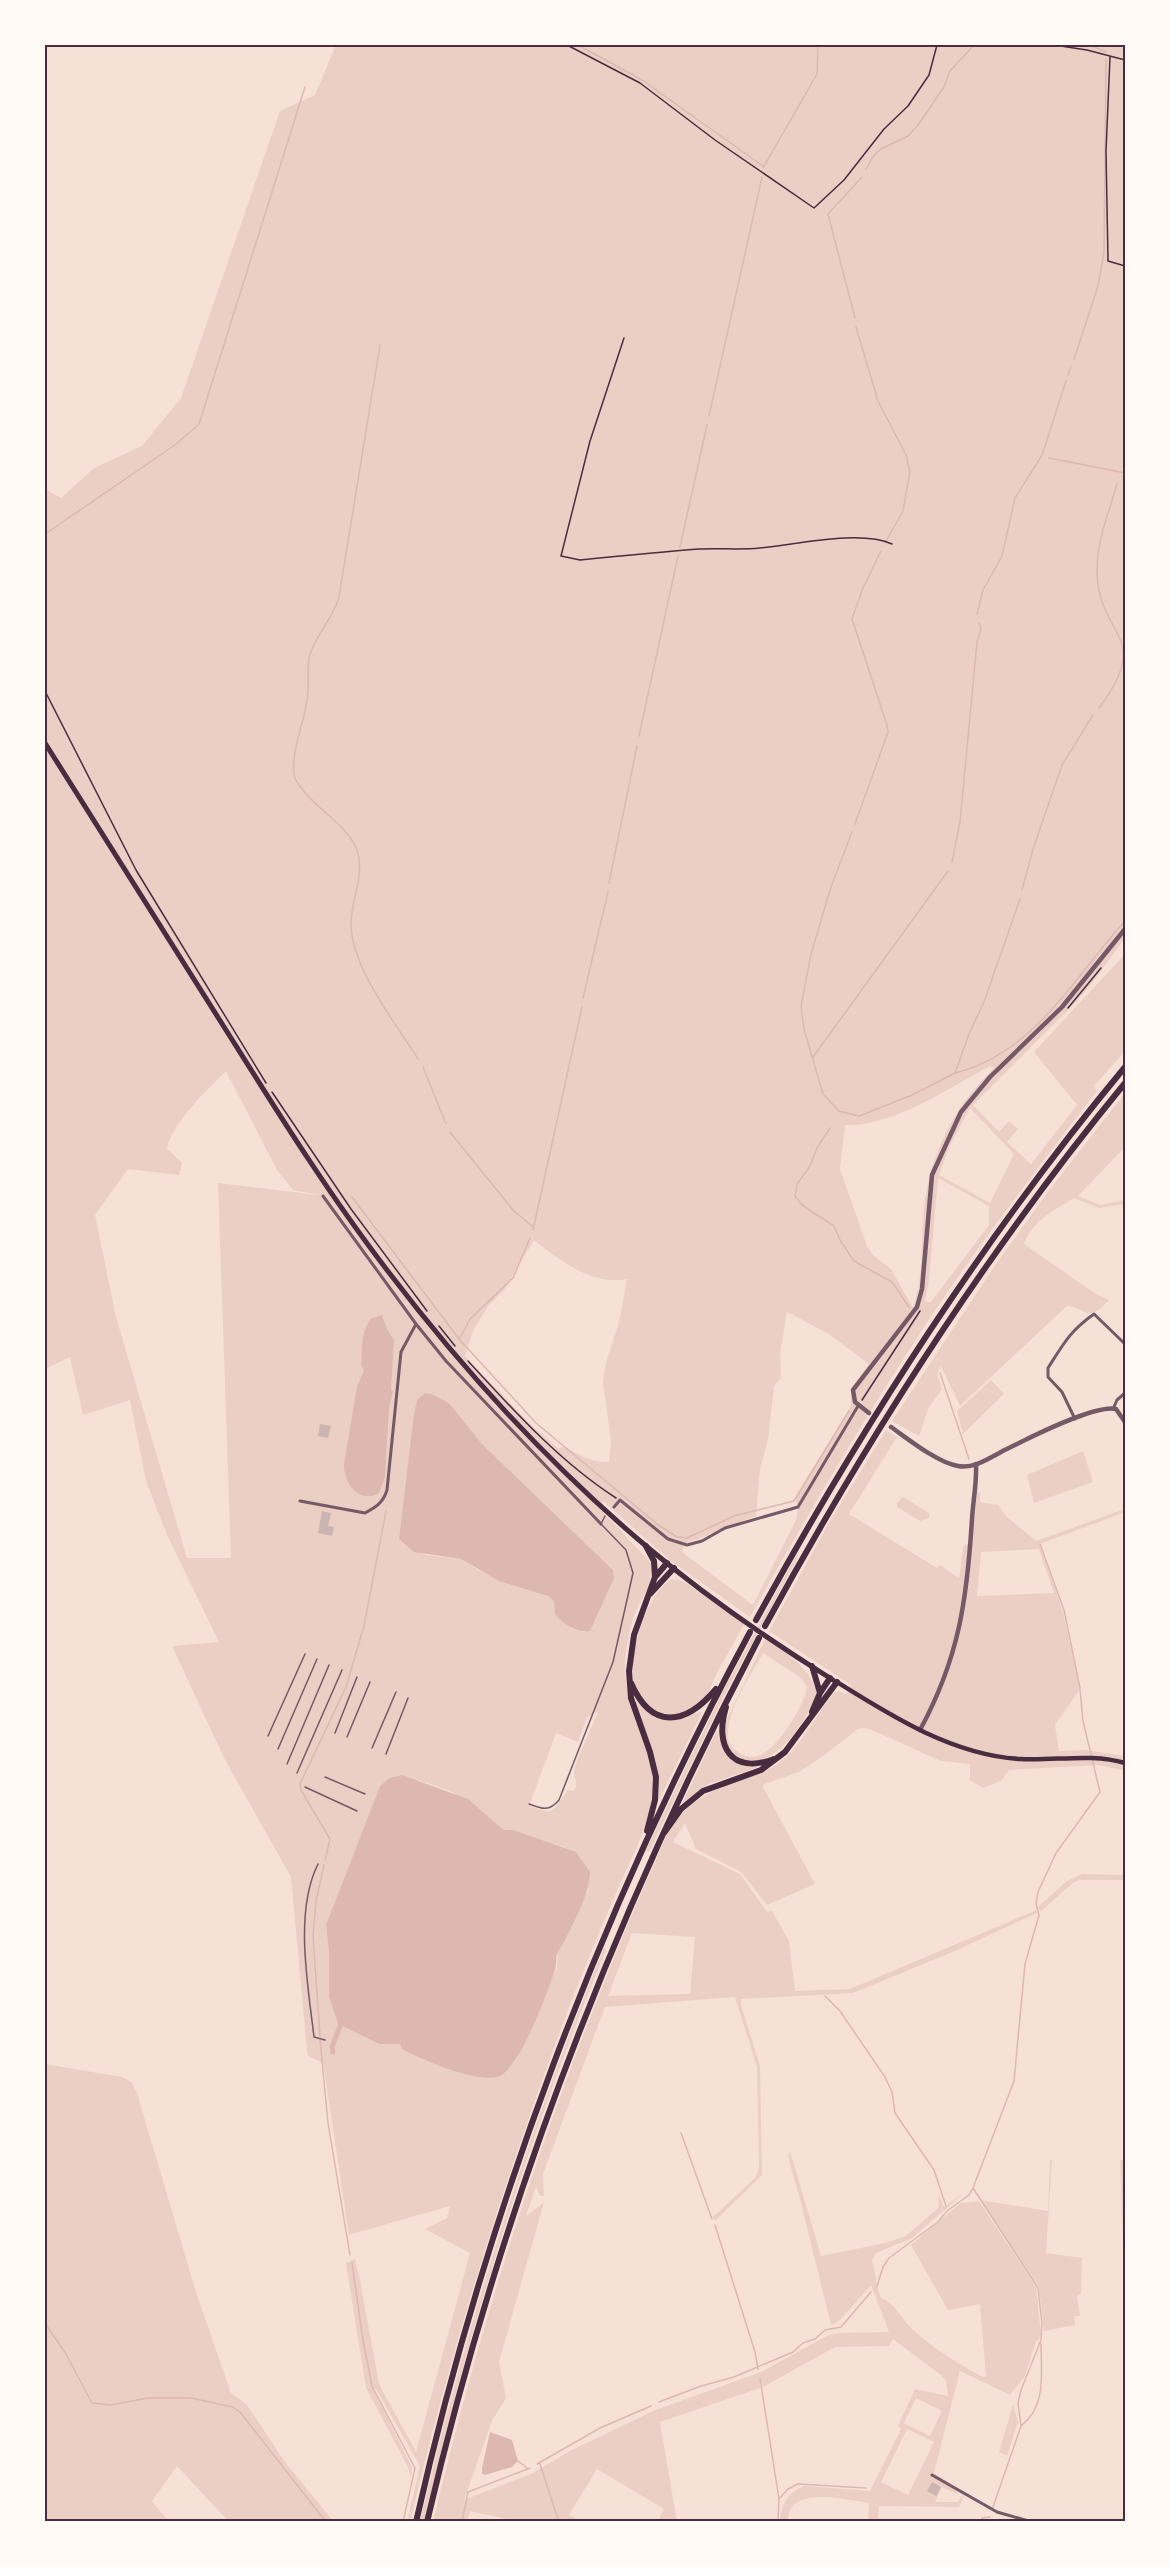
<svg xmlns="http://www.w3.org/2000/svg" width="1170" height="2567" viewBox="0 0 1170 2567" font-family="'Crimson Pro',serif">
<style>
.green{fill:#ebcfc5;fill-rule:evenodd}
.water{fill:#dcb8b0}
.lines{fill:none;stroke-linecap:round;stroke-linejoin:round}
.stream{stroke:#dcb8b0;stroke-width:1.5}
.canal{stroke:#dcb8b0;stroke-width:5}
.building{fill:#ccb4b1}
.path{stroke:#4a2c40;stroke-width:1.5}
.service{stroke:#755966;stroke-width:1.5}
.minor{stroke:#755966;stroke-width:3}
.tertiary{stroke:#755966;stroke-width:4.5}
.secondary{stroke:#4a2c40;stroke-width:4.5}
.primary{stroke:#4a2c40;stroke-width:5}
.motorway{stroke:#4a2c40;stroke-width:6}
.neatline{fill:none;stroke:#4a2c40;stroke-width:2}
</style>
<rect width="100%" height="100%" fill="#f7e1d7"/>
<path class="green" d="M336,45H1125V938L1090,986L1070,1008L973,1105L999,1132L1009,1121L1018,1129L1007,1142L1031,1164L1077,1105L1034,1052L1125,954V1051L1094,1086L1097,1091C1040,1165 982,1240 930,1318C866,1415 807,1516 750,1617L671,1561L604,1502L599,1508L651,1563C655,1583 639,1600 633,1619C628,1634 626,1649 625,1664C624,1713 661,1753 652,1802C646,1833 629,1862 617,1891C596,1939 576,1988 558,2037C499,2196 449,2357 410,2522H407L420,2466L376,2389H373L412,2467L411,2478L408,2467L366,2388L346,2263L355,2259L359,2275L379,2384L416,2452L470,2253L425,2229L447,2218L450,2206L349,2235L324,2069L321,2062L308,2056L307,2051L291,1877L225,1760L172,1646L219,1642L167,1535L146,1481L130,1400L83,1415L70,1357L45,1369V489L61,498L94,468L142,446L181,398L280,111L315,95ZM990,1066L994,1068C951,1110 926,1161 923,1221C921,1250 923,1280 913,1308L891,1269L873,1255L867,1246L840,1169L845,1125C892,1127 949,1088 990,1066ZM226,1071L277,1170L293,1190L319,1195L218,1183L231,1558H187L116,1317L95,1215L128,1169L179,1175L182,1163L167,1148C173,1122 207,1090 226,1071ZM970,1108L1014,1154L990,1203L939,1175L949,1147ZM938,1178L989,1206V1225L930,1303L925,1301L929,1280ZM534,1240C560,1261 593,1286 627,1279L619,1322L605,1366L603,1383L611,1441L609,1462C592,1463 578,1454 563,1446L559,1449L533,1427L465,1356L474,1329L488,1306L504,1290ZM787,1312L829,1334L869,1364L851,1388V1406L795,1497L798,1508L797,1518L753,1605L682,1552L685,1543C709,1537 732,1524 756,1516L760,1469L768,1440L774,1386L781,1378L780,1355ZM417,1400L450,1404L482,1444L613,1570L584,1632L560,1619L554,1600L548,1596L480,1571L461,1559L426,1555L399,1539ZM598,1712C593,1725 575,1761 574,1772C574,1781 579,1782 574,1791L568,1790L555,1808L549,1812L529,1806L556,1733L578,1742L587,1717ZM418,1780L450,1791L480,1809L504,1830L564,1847L590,1872L588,1891L558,1951L557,1967L530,2031L514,2063L496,2077C462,2074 433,2066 402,2049L400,2044H379L338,2024L329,1997V1953L326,1926L380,1786Z
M1125,1093V1147L1078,1196L1100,1205L1125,1200V1204L1099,1208L1074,1198C1054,1210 1032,1221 1024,1244L1096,1294L1109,1300C1086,1325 1087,1307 1067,1306L960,1406L941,1366L937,1373L942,1389L929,1407L919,1436L892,1421L996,1264L1050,1189Z
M991,1380L1004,1394L963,1434L957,1411Z
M886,1430L897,1437L849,1514L937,1568L940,1565L959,1578L963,1548L965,1544L972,1545L977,1492L980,1493V1502L998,1505L1006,1516L1036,1541L1125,1509V1512L1040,1544L1063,1612L1080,1689L1055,1725L1059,1751L1086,1750L1125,1756V1771L1099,1765L1009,1770L1001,1781L983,1788L970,1780V1764L941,1761L874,1731L865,1728L858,1729L823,1756L799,1772L762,1785L815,1884L767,1905L741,1872L696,1849L685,1823L673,1842L740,1874L767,1912L772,1911L789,1941L795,1991L850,1989L1037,1910V1913L955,1951L853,1993L741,1999V2005L760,2066L762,2175L715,2221L713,2217L755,2178L759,2168L757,2067L735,1997L605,2007L543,2174L544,2196H540L536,2187L526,2216L544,2202L499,2362L506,2398L492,2421L464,2500L533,2473L570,2451L653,2411L761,2372L827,2336L839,2333L889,2332L871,2285L840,2320L831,2325L799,2195L788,2157L790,2151L821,2256L885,2243L906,2236L938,2208L939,2195L944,2207L964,2193L912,2238L876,2253L872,2261C876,2274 876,2286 881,2298C895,2303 900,2317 910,2327C931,2347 958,2364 983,2377L986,2376L980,2304L948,2310L911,2245L961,2203L979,2201L1036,2287L1041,2334L1038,2341H1036L1025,2376L1010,2395L960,2371L934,2473L959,2489L957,2494L942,2487L935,2502H958L962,2495L964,2496L959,2507L879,2506L878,2522H868L869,2503C847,2500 787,2484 788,2522H780C781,2505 787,2492 805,2486L870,2491L901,2429L898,2426L915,2389L948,2396L946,2381L941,2375L893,2339L889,2346L835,2347L763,2387L760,2377V2388L660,2422L677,2522H657L664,2509L597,2469L569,2515L581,2522H521L470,2511L467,2522H433C490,2282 565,2062 666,1837C683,1805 707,1791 741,1780C754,1776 768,1771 779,1763C803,1744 815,1715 834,1693L839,1691L846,1694L851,1685L769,1631L830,1521ZM1039,1549L1054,1593L977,1596L981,1552ZM632,1933L695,1937L690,1994L608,1996ZM916,2398L942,2411L930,2436L904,2423ZM907,2429L934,2442L908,2495L881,2482Z
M1083,1451L1093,1482L1034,1503L1027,1475Z
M903,1497L929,1513V1518L920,1521L897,1507V1503Z
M797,1554L799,1555L727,1690L649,1852L646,1850L721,1695Z
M672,1579L683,1581L744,1624C735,1641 726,1657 717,1673C713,1681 710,1691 705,1698C683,1726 644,1716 634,1683C627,1658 647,1591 672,1579Z
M765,1639C787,1654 808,1665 817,1692C809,1718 772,1777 738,1757C726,1750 724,1738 724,1725ZM763,1653L801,1678L807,1687C804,1706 777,1750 758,1756C751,1759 743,1756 737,1751C730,1746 727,1741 728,1732C730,1704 750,1677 763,1653Z
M637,1701C648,1715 665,1724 684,1718C690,1716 696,1712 702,1712L658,1802V1778L654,1754L635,1703Z
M717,1730L725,1752L745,1765L759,1767L709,1784L682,1804Z
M1082,1874L1125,1875V1880H1079L1073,1883L1040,1912L1038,1907L1067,1881Z
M604,1948L606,1950C529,2135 469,2327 424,2522H420C466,2326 527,2135 604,1948Z
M45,2064L122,2077L131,2082L137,2093L196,2292L231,2393L247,2405L285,2462L334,2522H229L177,2466L152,2501L169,2522H45V2296L47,2295L45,2288Z
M1050,2160H1052L1046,2253L1082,2258L1081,2294L1077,2296L1080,2316H1074L1075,2325L1044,2331L1039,2287L980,2200L1048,2211Z
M1120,2160H1125V2300Z
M1013,2405L1018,2422L1007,2456L999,2452Z"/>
<path class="water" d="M382,1315L387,1329L394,1340L391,1389L393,1392L389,1408L385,1477L379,1493C359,1505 343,1482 344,1464L357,1387L364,1370L361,1365L362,1343L364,1332L370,1319Z
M425,1393L432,1394L450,1404L482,1444L613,1570L614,1578L590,1631C581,1633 561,1624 556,1615C554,1611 555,1605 554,1601L548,1596L499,1581L461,1559L414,1552L399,1539L414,1414L417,1400Z
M402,1775L468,1799L504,1830H513L576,1852L590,1872C590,1892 576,1918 567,1936C565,1942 560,1947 558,1952C555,1958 557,1964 555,1970C548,1991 519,2072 497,2077C474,2082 422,2060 402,2049L400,2044H379L338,2024L329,1997V1953L326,1925L380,1786L390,1778Z
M490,2432L512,2440L518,2461L512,2467L485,2475L482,2474V2468Z"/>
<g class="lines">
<path class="stream" d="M578,45L642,80L763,166
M1089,45L1106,52
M763,168L817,74L818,45
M866,169L874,155L881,149L908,136L918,125L944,87L950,71L974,45
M855,318L828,214L862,177
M856,327L878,401L906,455L910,472L903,511L885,543
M380,345L339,597C334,616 320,630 312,649C306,662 309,675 308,689C308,717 291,745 294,774C294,777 297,783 300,786C315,809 347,824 357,850C365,873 352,899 351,922C350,966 395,1022 418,1059
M1074,359L1098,286L1104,253L1106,59
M1068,375L1071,366
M709,416L762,177
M1049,458L1125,473
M45,534L175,445L199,424L305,87
M680,547L707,425
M977,614L983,590L1002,556L1015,498L1042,455L1066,381
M1099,708C1154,635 1099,638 1097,573C1096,543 1109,512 1117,484
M639,736L678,556
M855,824L888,732L887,725L852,619L863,588L881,551
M852,832L831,887L811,954L801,1006L804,1029L823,1094L839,1111L859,1116L912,1095L955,1073L969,1034L984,1002L1020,899
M952,862L960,822L977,642L981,629L979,623
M609,883L637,746
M1022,890L1033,849L1062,765L1093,715
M583,998L608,892
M813,1057L948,871
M423,1067L446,1124
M955,1073C1035,1053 1074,977 1125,921
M830,1128L817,1148L810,1166L797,1184L795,1196L802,1205L834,1226L840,1240L854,1261L892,1282L909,1307
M450,1132L513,1210L532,1226
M352,1197L459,1339L536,1423L657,1524L677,1537L687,1538L734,1516L794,1501L849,1411
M533,1230L582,1007
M460,1338L470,1319L513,1278L530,1238
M940,1373L969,1459
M1040,1544L1064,1610L1080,1688
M325,1860L330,1839L301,1790L300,1784L346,1687L364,1626L386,1511
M825,1996L840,2011L885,2077L892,2092L895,2113L934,2170L946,2206
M320,2036L313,1936L316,1901L324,1865
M320,2040L328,2123L350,2255
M681,2133L712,2219
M715,2225L755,2352L758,2369
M352,2263L363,2340L372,2386L415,2468L403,2522
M877,2286L883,2267L889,2258L938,2222L947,2211L969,2195L973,2188
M45,2323L66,2354L92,2403L111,2405L148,2398H191L233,2407L240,2412L326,2522
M760,2378L779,2499L778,2522
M659,2402L701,2386L734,2377L793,2352L803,2343L815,2339L825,2330L841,2327L871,2292
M1021,2426C1047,2406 1041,2373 1041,2344
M518,2461L527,2468
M537,2464L600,2428L651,2406
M540,2464L559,2522
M780,2498L788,2489L798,2484L866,2488
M993,2507L1021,2426L1018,2403L1021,2390L1041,2340L1042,2324L1038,2288L973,2188L1014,2081L1025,1964L1039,1915L1036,1904L1038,1892L1056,1853L1100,1792L1083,1721L1080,1690
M462,2522L468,2492L530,2468
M982,2522V2518L990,2517"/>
<path class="canal" d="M333,2052L332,2047L340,2026"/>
</g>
<path class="building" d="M320,1424L331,1426L328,1438L318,1436Z
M322,1511L331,1513L328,1526L334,1527L332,1536L318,1533Z
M932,2482L941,2487L936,2496L927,2491Z"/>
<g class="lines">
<path class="path" d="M567,45L640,83L715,140L814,208L844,180L884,129L908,106L929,75L937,45
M1054,45L1087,50L1125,60
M1110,57L1106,151L1108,261L1125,266
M624,338L590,441L561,556L580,560C620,556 660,552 699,549C719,548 740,550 760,548C794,545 860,529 892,544
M45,691L136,870L266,1083
M1068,1008L1101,968
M272,1092L351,1209L427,1311
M439,1326L455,1346
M468,1361C513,1410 560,1462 616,1498
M862,1400L920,1311
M1125,2131V2217
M1125,2503V2511"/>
<path class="service" d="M335,1733L357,1677
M268,1736L305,1654
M347,1737L370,1682
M372,1748L396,1692
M278,1749L317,1659
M386,1754L408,1698
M287,1764L329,1665
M297,1773L342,1670
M325,1777L365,1794
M305,1787L357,1811
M529,1804C542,1809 549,1812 559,1800L613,1662L633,1573L626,1550L601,1524L605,1516
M318,1864C294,1912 308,1985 314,2037L325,2040"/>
<path class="minor" d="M323,1196L416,1324L446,1361L601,1524
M1113,1409L1117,1400L1125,1393
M1075,1419L1062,1392L1048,1377V1368C1064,1343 1070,1331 1094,1314L1125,1344
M300,1501L365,1513C376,1507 383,1503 387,1490L401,1352L416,1324
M614,1507L620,1500L668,1539L687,1545L702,1541L725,1528L798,1507L858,1406
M932,2475L997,2512L1032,2522"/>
<path class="tertiary" d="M869,1413L855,1402L853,1390L917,1307L922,1289L932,1175L961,1112L990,1077L1062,1007L1125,929
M891,1427C908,1439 938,1463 958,1466C973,1469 988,1459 1001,1452C1023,1441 1094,1404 1116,1409L1125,1422
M920,1730C959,1658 967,1600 972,1519C973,1501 977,1482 976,1464"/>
<path class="secondary" d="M837,1682C893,1717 953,1755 1020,1759C1056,1761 1091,1753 1125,1763"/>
<path class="primary" d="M45,743C107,841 169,939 231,1038C280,1116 330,1196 387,1270C463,1370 550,1465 646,1546C704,1595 769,1640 833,1680"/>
<path class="motorway" d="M646,1546L654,1561L655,1577L634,1635L629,1671L631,1698L650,1752L656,1777L655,1800L647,1831
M656,1576L667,1563
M650,1594L674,1568
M756,1620C862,1426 983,1238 1125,1067
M765,1626C869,1435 987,1251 1125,1083
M812,1666L820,1693
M631,1683C652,1731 686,1725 716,1689
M726,1707C714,1746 731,1775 774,1759
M812,1712L820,1693L830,1678
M664,1833L681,1809L703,1791L761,1770L785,1752L837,1682
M416,2522C486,2212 600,1911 750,1632
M427,2522C499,2213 612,1919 759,1638"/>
</g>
<rect width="1170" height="2567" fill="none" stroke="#fffaf5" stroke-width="93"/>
<rect x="46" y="46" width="1078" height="2474" class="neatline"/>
</svg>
